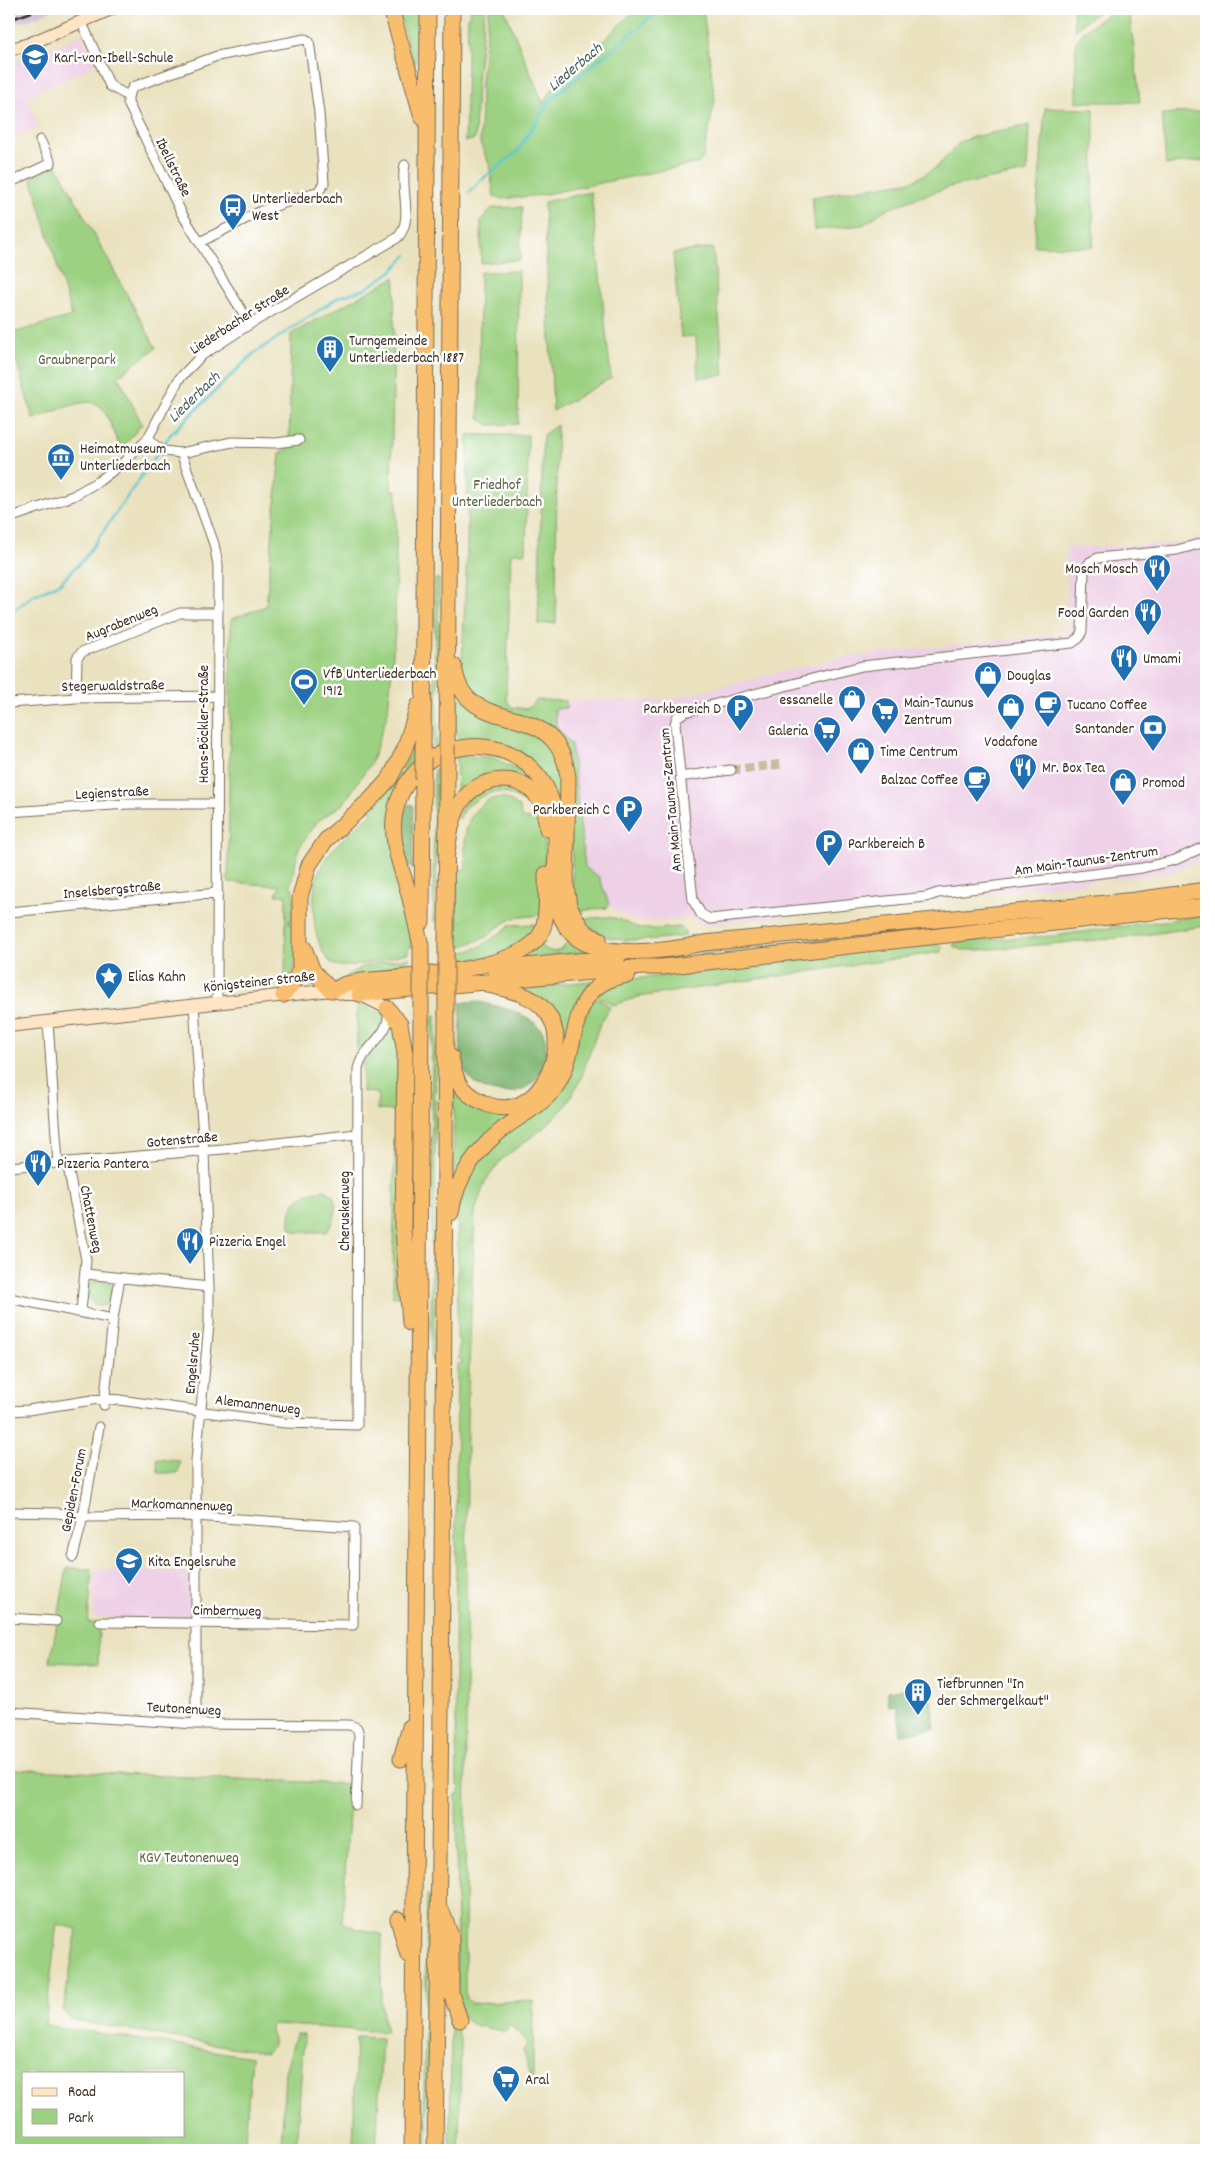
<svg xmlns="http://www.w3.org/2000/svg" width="1215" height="2159" viewBox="0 0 1215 2159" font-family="Dekko,sans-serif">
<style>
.built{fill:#eed0e7}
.industrial{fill:#ccbed3}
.green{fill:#9cd182;stroke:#6c7e50;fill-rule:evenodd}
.forest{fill:#7db370;stroke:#5c6e47}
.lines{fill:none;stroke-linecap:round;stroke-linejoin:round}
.stream{stroke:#59c6d0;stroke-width:2.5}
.street-tunnel{stroke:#c7bd9f;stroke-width:9;stroke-dasharray:9 4.5;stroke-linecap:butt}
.street-casing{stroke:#786a56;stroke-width:11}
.secondary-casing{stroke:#786a56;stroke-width:14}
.highway-casing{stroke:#786a56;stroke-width:17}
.street{stroke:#fff;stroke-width:9}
.secondary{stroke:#fde5c5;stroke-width:12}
.highway{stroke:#f9be6d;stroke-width:15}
.rail{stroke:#3b2a1e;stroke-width:2.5}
.highway-bridge-casing{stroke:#786a56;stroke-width:17;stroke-linecap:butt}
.highway-bridge{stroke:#f9be6d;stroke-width:15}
.labels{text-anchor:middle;stroke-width:5;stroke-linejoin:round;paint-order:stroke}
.poi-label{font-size:15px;fill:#3b2a1e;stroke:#fff;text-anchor:start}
.street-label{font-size:15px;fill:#3b2a1e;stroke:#fff}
.park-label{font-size:15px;fill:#585c3c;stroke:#fff}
.water-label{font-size:16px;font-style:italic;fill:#46615c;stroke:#fff}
</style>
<rect width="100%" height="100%" fill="#fff"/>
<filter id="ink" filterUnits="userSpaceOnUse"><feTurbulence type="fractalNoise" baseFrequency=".02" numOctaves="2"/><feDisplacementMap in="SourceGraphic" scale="10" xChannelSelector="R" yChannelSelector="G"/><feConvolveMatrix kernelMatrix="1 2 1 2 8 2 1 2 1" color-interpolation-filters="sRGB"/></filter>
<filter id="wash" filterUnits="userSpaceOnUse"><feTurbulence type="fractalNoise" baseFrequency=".0096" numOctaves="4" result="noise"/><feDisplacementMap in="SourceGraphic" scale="20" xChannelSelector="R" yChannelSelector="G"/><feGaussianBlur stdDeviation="1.12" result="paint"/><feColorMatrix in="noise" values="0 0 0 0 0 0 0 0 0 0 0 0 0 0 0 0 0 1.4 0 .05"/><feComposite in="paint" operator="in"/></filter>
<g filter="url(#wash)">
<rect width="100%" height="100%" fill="#eae2bf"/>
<path class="built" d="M82,35L95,65L27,97L39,128L9,139V61L24,58Z
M1206,534V856L1180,869L1159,874L707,925L691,918L638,922L619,913L609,904L599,877L586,867L571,744L556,726L555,709L567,708L566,701L666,700L843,657L1068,633L1066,548L1187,543Z
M94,1570L189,1572V1619L93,1617Z"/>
<path class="industrial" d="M17,9H54L34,18L9,26V12Z"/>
<path class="green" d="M398,9H417L415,70Z
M471,9H485L477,81L475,139L465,142L468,19Z
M489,9H504L543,103L567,68L598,46L630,15L640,9H703L715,101L703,157L699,163L541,195L502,199L494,196L489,164L480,143L481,81Z
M1073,9H1102L1081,24L1075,31Z
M1115,9H1129L1140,102H1076V42L1083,32Z
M1045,108L1094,109L1093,247L1034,246Z
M1206,111V160L1166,165L1162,114Z
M1029,125L1027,172L953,186L908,201L883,211L863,225L815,230L812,197L913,181L937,167L960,142L973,137Z
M56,164L156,348L118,376L142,424L121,449C116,439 108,413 100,406C88,394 49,415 33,419L14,353H9V334L72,316L31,177Z
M591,192L611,378L553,411L544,202Z
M522,207L520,260L481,263V221L492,208Z
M713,248L724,375L698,378L696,336L681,337L673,253Z
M519,271L518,424L489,425L479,418L480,272Z
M395,277L391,490L397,491L395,630L388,712L372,761L343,804L318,821L299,848L290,887L293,888L292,893L294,894L293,920L289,921L290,924H293L298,957L290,979L285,981L286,895H276L280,886L228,882L231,619L266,606L280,453L289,449L291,334Z
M557,425L556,623L538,624L543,435Z
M468,435H528L526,553H511L506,698L511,707L526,709L537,700L566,701L567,708L555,709L556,726L571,744L585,867L599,877L609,904L607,908L574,911L567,752L489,708L464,685L462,664L467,551Z
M435,579H439L437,748L434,750Z
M457,692L534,730L560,759L563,875L537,769L460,743L456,732Z
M412,747L415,748V765L395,794L412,947H409L408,953C389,957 359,968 340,966C328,965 323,953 319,942C315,932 314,923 314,912C310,860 337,845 372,813L371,810C390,791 403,773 412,747Z
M488,756L519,769L520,768L535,781L550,820L511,777L456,802L457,757Z
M437,768L436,921H433L434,770Z
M494,784C563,784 543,869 541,915L513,918L498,927L487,937L461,947L457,945L459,936H456L457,924H460L461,921H457V870H466C466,855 463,842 467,827C471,812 486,795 503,798C509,799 515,805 520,808L521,818L532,819L533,807C508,794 497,783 472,803C466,808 461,811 460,818H458C463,800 476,788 494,784Z
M1206,915V926L1130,937L981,950H962L953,946L955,943L961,941L1052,936Z
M606,917C618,917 625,923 636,927C650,931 666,928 680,927L685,931V936C665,938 620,945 603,935C595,931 587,925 580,919Z
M540,924L529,943L485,958L460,960L461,953L480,947L511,925Z
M873,934L875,935L872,936L702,955L699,952Z
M569,939L590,952L524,958L539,944C551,956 563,953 569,939Z
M939,943L943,947L941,952L638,997L614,1005L595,995L630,979L707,972L844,953Z
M410,958L404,966L366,975L346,976C364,963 388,961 410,958Z
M598,980C592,986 584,992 579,999C564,1022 570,1055 556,1079C546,1097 530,1105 514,1116C486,1136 468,1152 455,1184L453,1183L454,1084C494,1133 547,1113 559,1055C562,1042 562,1026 555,1014C547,1003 533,996 521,989Z
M594,998L601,1000L610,1007L599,1026L580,1081L565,1107L546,1126L501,1160L485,1182L475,1211L467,1420L465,1991L466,1999L472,2004L533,2000V2084L523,2050L527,2045L521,2034L509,2025L506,2032C465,2022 464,2031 457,1986L456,1794H460V1786L457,1785L455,1682L457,1364L462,1363V1360L459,1359V1339H457L458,1206L464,1184L583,1021Z
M357,1003L374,1011L384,1012V1023L357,1062Z
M436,1015L434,1361H431L432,1016Z
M392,1018L398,1029L402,1294L393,1297L395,1111L377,1110L378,1093L362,1092L363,1063Z
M324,1190L333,1195C338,1210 336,1220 326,1232H296L290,1228C288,1201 299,1194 324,1190Z
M87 1293a13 13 0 1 1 26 0a13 13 0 1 1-26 0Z
M157,1459L180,1461L178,1473H158Z
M67,1568L92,1569L88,1623H99L98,1664L50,1662Z
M9,1769L351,1784L342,1922L358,1929L382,1934L381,2002L386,2032L272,2024L270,2033L273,2038V2045L266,2053L72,2020L63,2011L77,1929L57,1924L45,2025L252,2057L244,2150H9ZM24,2073H184V2135H24Z
M427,1895H430L427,2150H423Z
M451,2012L461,2041L459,2150H450Z
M296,2034H304L296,2150H281L285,2072Z
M356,2037L382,2038L376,2150H353Z"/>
<path class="forest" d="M408,804L413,805V869C395,859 401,828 402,812H405Z
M476,1001C497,1007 523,1010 539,1027C545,1032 546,1044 546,1052C546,1101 480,1105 463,1068C459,1057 461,1017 460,1003Z
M926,1685L928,1700H931L935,1729L901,1734L897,1705L889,1706L887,1691Z"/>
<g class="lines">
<path class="stream" d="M469,193L480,181L516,153L550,100L661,9
M162,447L170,435L253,354L339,297L365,289L392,271L407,255
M9,614L34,595L60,583L84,559L159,451"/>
</g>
</g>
<g filter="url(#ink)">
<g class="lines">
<path class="street-tunnel" d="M731,770L783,764"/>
<g class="street-casing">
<path id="street" d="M82,23L110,86L128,96
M128,96L133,87L217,56L305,39L309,41L319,113L324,183L319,191L261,211L200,242
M128,96V103L182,214L250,324
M9,183L51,163L40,140
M147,440L164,451L181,453L232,442L276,443L299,440
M181,453L214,544L218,565L217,1002
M9,518L73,496L99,481L124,462L147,440L179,379L201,356L250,324L397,238C415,222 399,186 405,165
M1206,542L1177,550L1098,558L1090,562L1084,571L1082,631L1079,638L1072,643L862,666L685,712L677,717L675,724L693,900L701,914L710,919L926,897L938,893L1142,868L1175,860L1206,846
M76,698L77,658L82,652L180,613H218
M9,703L76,698L218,696
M686,776L731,770
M9,812L128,804H217
M9,912L218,893
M194,1005L204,1151L209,1287V1324L196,1461V1724
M48,1022L58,1163
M67,1162L86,1260L81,1311
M9,1167L223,1149L357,1134
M86,1274L209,1287
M9,1298L113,1319
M104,1405L113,1319L120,1278
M9,1411L28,1410L105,1398L285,1423L357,1425L358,1069C362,1047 392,1035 388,1011
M9,1512L58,1513L83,1517L195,1516L354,1527L353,1625L100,1622
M73,1557L83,1517L99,1427
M9,1618L56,1621
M9,1712L196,1724L350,1725L357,1728L359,1735L356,1805"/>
</g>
<g class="secondary-casing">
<path id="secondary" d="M9,50L29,44L111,9
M9,1026L331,990L345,994H359L387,1008"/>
</g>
<g class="highway-casing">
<path id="highway" d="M391,9L422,117
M454,666C464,743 557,691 568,777L566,885L569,906L582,929L591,936L599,939
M447,744L452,9
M423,757L428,9
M447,853C449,835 452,815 462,801C480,775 521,772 539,799C544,808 546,819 547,829
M422,922L423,779
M421,946C416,925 412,904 406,884C401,868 395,852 394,836C390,795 418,755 460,748C486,743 514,750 533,770C581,817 533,894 572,934C599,961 669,951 704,943L1136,900L1206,890
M446,946L447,763
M304,948L313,971L331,990
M494,969L618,957
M334,990L345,984L361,981C402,977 517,972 540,935C549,919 546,893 546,874
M359,994L643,967H662L1206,906
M283,995L294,982L300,969V897L309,865L326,840L372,798L390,778L405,748L418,706
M387,1008L400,1024L405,1053L403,1229L410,1323
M451,1057C453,1066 454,1075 459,1083C464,1092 473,1098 482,1102C523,1123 553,1082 556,1045C557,1031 552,1017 542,1007C528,993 507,990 489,985
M451,1213C457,1173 481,1143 514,1121C529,1111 544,1103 555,1088C584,1047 562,984 628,975
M401,1759L410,1727
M442,1912L451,1936V1993L460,2020
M398,1919L408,1955
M412,2150L421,1016
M435,2150L441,1713L446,1015"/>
</g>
<use href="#street" class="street"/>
<use href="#secondary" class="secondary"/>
<use href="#highway" class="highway"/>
<path class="rail" d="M9,20L40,9"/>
<g class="highway-bridge-casing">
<path id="highway-bridge" d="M447,763V744
M423,779V757
M446,1015V946
M421,1016V946"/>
</g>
<use href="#highway-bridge" class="highway-bridge"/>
</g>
</g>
<defs>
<g id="school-pin" transform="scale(1.4375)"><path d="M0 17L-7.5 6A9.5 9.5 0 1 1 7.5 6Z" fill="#1f6fb2" stroke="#fff"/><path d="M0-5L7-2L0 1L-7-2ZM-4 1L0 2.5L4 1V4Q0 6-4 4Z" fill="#fff"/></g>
<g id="bus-pin" transform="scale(1.4375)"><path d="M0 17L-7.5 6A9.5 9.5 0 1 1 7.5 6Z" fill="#1f6fb2" stroke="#fff"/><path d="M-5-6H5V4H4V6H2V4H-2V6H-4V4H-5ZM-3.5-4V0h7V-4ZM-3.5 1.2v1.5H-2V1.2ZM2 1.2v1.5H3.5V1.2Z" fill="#fff"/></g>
<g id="building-pin" transform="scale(1.4375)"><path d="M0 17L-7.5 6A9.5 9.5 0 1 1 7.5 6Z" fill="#1f6fb2" stroke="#fff"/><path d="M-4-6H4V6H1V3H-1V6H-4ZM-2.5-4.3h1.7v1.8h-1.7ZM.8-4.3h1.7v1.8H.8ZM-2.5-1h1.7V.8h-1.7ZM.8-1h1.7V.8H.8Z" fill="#fff"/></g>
<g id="museum-pin" transform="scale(1.4375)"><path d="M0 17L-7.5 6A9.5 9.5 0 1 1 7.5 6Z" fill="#1f6fb2" stroke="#fff"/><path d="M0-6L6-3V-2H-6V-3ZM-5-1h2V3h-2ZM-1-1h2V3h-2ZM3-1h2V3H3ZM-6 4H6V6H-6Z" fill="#fff"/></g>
<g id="restaurant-pin" transform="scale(1.4375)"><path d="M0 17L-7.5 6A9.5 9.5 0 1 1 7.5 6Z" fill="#1f6fb2" stroke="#fff"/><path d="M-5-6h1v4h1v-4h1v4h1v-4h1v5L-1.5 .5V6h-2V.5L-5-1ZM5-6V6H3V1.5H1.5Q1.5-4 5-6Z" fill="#fff"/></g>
<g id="shop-pin" transform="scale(1.4375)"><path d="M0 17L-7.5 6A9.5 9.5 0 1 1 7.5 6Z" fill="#1f6fb2" stroke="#fff"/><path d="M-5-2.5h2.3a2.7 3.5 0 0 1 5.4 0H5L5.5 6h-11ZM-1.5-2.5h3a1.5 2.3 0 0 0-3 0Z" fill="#fff"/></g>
<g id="stadium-pin" transform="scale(1.4375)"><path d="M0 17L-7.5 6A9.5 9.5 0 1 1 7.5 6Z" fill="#1f6fb2" stroke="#fff"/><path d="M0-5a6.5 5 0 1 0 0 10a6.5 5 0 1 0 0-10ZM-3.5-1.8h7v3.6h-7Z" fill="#fff"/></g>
<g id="cafe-pin" transform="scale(1.4375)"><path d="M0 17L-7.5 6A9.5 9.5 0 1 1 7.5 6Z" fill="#1f6fb2" stroke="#fff"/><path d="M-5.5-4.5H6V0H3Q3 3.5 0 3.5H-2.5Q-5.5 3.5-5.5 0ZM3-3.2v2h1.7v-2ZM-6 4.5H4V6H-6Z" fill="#fff"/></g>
<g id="parking-pin" transform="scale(1.4375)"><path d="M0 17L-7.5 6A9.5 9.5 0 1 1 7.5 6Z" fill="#1f6fb2" stroke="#fff"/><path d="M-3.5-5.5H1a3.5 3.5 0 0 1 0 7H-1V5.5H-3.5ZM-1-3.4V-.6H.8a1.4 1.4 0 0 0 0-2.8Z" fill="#fff"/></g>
<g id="supermarket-pin" transform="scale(1.4375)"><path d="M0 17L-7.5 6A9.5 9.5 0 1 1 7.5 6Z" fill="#1f6fb2" stroke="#fff"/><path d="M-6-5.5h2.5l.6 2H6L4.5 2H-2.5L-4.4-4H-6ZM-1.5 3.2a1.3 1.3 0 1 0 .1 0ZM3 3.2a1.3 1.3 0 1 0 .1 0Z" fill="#fff"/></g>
<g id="bank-pin" transform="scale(1.4375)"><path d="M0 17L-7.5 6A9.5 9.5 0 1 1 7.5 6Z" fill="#1f6fb2" stroke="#fff"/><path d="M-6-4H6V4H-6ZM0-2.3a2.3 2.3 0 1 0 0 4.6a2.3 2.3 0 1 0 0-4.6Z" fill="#fff"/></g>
<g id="sight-pin" transform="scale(1.4375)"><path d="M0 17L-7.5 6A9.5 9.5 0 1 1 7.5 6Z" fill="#1f6fb2" stroke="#fff"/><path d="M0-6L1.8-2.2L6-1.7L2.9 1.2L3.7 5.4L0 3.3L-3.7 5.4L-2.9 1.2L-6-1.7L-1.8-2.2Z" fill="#fff"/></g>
</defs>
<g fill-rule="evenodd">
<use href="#school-pin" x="35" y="57"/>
<use href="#bus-pin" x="233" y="207"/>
<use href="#building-pin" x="330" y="349"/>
<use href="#museum-pin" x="61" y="457"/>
<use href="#restaurant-pin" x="1157" y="568"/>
<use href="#restaurant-pin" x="1148" y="612"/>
<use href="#restaurant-pin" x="1124" y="658"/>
<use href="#shop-pin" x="988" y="675"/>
<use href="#stadium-pin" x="304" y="682"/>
<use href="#shop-pin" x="852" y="699"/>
<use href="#cafe-pin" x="1048" y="704"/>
<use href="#shop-pin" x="1011" y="707"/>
<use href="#parking-pin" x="740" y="708"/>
<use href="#supermarket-pin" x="885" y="711"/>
<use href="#bank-pin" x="1153" y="728"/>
<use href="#supermarket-pin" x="827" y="730"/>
<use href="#shop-pin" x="861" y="751"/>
<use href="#restaurant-pin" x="1023" y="767"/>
<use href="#cafe-pin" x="977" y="779"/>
<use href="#shop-pin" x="1123" y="782"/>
<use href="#parking-pin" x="629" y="809"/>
<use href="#parking-pin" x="829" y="843"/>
<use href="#sight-pin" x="109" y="976"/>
<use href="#restaurant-pin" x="38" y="1163"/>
<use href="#restaurant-pin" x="190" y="1241"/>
<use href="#school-pin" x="129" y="1561"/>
<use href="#building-pin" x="918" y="1692"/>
<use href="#supermarket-pin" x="506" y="2079"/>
</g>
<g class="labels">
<g class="poi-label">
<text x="54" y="62">Karl-von-Ibell-Schule</text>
<text x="252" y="203">Unterliederbach<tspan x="252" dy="17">West</tspan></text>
<text x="349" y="345">Turngemeinde<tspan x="349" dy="17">Unterliederbach 1887</tspan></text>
<text x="80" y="453">Heimatmuseum<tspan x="80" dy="17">Unterliederbach</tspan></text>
<text x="1138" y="573" text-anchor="end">Mosch Mosch</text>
<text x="1129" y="617" text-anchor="end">Food Garden</text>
<text x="1143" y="663">Umami</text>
<text x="323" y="678">VfB Unterliederbach<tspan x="323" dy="17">1912</tspan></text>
<text x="1007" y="680">Douglas</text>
<text x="833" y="704" text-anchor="end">essanelle</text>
<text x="904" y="707">Main-Taunus<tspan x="904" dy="17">Zentrum</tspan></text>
<text x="1067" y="709">Tucano Coffee</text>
<text x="721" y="713" text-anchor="end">Parkbereich D</text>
<text x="1134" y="733" text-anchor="end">Santander</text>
<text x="808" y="735" text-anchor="end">Galeria</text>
<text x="1011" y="746" text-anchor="middle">Vodafone</text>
<text x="880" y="756">Time Centrum</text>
<text x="1042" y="772">Mr. Box Tea</text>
<text x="958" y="784" text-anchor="end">Balzac Coffee</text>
<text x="1142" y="787">Promod</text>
<text x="610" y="814" text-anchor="end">Parkbereich C</text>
<text x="848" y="848">Parkbereich B</text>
<text x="128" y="981">Elias Kahn</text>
<text x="57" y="1168">Pizzeria Pantera</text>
<text x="209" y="1246">Pizzeria Engel</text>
<text x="148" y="1566">Kita Engelsruhe</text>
<text x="937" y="1688">Tiefbrunnen "In<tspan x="937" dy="17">der Schmergelkaut"</tspan></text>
<text x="525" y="2084">Aral</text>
</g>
<g class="street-label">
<text transform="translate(174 167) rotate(64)" y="5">Ibellstraße</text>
<text transform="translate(239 319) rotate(-33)" y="5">Liederbacher Straße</text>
<text transform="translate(121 622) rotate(-22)" y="5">Augrabenweg</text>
<text transform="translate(113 685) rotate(-1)" y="5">Stegerwaldstraße</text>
<text transform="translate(203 724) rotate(-90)" y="5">Hans-Böckler-Straße</text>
<text transform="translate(112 792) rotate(-3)" y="5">Legienstraße</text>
<text transform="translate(670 800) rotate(-95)" y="5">Am Main-Taunus-Zentrum</text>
<text transform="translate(1086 860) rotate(-8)" y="5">Am Main-Taunus-Zentrum</text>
<text transform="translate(112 889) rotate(-5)" y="5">Inselsbergstraße</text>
<text transform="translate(259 981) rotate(-6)" y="5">Königsteiner Straße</text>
<text transform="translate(182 1139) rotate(-5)" y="5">Gotenstraße</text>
<text transform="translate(344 1211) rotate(-90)" y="5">Cheruskerweg</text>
<text transform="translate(92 1219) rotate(79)" y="5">Chattenweg</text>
<text transform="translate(192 1363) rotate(-85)" y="5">Engelsruhe</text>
<text transform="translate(258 1404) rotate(7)" y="5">Alemannenweg</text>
<text transform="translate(73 1490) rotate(-79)" y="5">Gepiden-Forum</text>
<text transform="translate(182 1504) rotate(2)" y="5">Markomannenweg</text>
<text transform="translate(227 1610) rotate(1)" y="5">Cimbernweg</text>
<text transform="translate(184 1708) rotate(3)" y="5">Teutonenweg</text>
</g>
<g class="park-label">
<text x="77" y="364">Graubnerpark</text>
<text x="497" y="489">Friedhof<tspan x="497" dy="17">Unterliederbach</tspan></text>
<text x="189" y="1862">KGV Teutonenweg</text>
</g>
<g class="water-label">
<text transform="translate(574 66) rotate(-40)" y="6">Liederbach</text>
<text transform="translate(193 396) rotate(-44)" y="6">Liederbach</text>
</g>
</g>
<rect width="1215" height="2159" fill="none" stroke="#fff" stroke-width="30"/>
<rect x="22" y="2072" width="162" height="65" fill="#ffffff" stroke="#b1aaa5"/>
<rect x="32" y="2088" width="25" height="8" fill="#fde5c5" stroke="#b1aaa5"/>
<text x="68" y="2096" font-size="15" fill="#3b2a1e">Road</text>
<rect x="32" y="2109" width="25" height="15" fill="#9cd182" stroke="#b1aaa5"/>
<text x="68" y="2122" font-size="15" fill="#3b2a1e">Park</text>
</svg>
